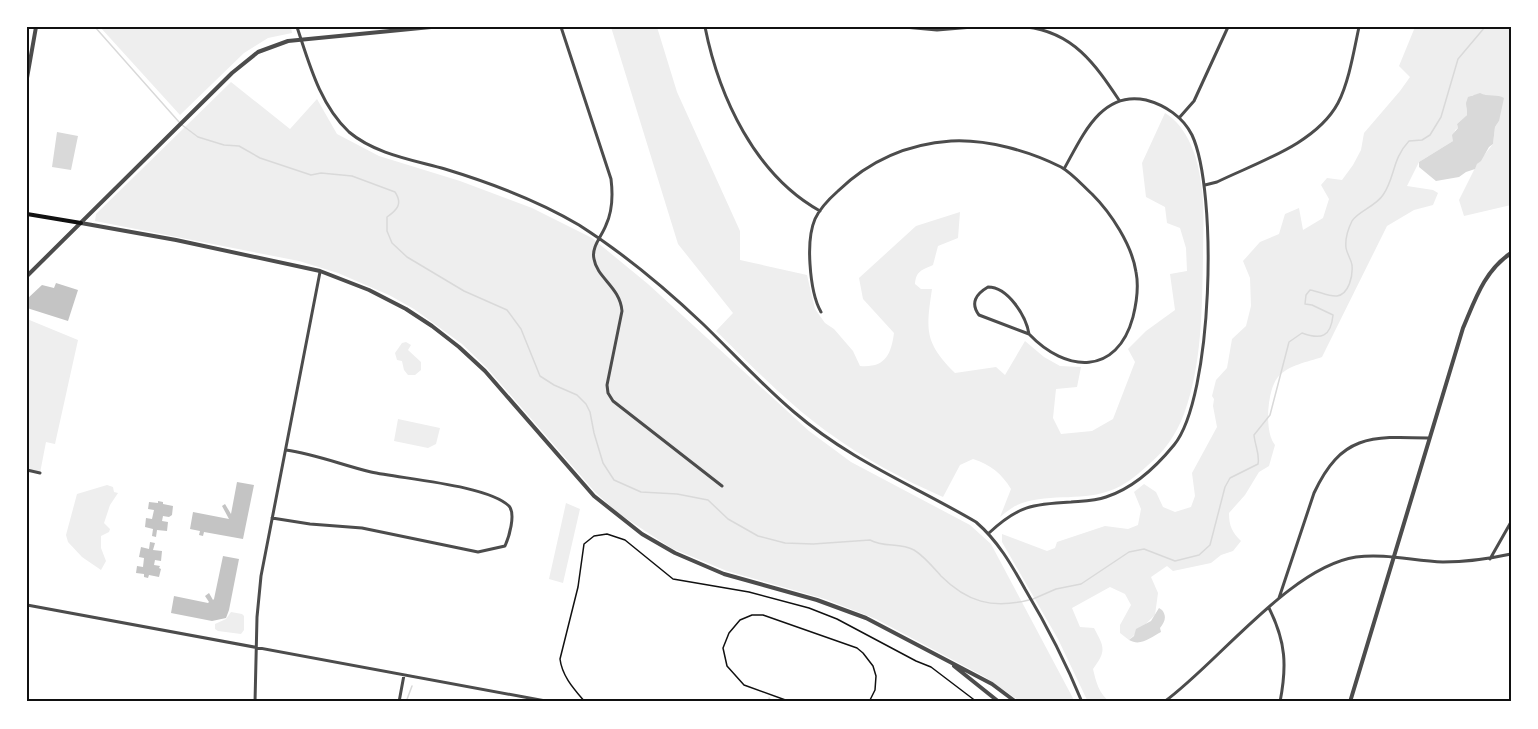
<svg xmlns="http://www.w3.org/2000/svg" width="1538" height="729" viewBox="0 0 1538 729" font-family="'Roboto Condensed',sans-serif">
<style>
.green{fill:#eee}
.water{fill:#d9d9d9}
.lines{fill:none;stroke-linecap:round;stroke-linejoin:round}
.stream{stroke:#d9d9d9;stroke-width:1.5}
.building{fill:#c4c4c4}
.path{stroke:#111;stroke-width:1.5}
.minor{stroke:#4c4c4c;stroke-width:3}
.tertiary{stroke:#4c4c4c;stroke-width:4}
.secondary{stroke:#111;stroke-width:4}
.neatline{fill:none;stroke:#111;stroke-width:2}
</style>
<rect width="100%" height="100%" fill="#fff"/>
<path class="green" d="M100,27H291L292,33L268,38L244,53L180,115Z
M611,27H657L677,92L740,231V260L807,275L815,309L825,323L834,329L853,351L860,366C885,368 891,355 894,333L863,299L859,278L916,226L960,212L958,238L938,246L933,265C922,270 916,271 915,284L921,289H932C926,330 924,342 955,373L996,367L1005,375L1025,341L1044,357L1060,366L1081,367L1077,387L1056,389L1053,418L1061,434L1092,431L1113,419L1135,362L1128,349L1146,331L1175,310L1170,274L1187,271L1186,248L1180,228L1167,223L1165,207L1146,197L1142,163L1165,113C1188,127 1198,158 1201,183C1205,207 1203,233 1203,256C1202,309 1202,365 1184,414C1176,435 1164,452 1147,466C1136,476 1124,486 1109,491C1079,502 1044,492 1015,506C1010,509 1005,513 1000,517L1011,489C1001,473 991,465 973,459L960,465L943,497C902,479 863,458 826,431C786,402 752,366 716,331L733,313L678,244Z
M1415,27H1511V205L1464,216L1459,200L1477,164L1493,144L1495,127L1499,121L1484,96L1472,95L1466,108L1467,115L1457,124L1458,128L1455,130L1453,141L1419,162L1407,186L1433,190L1438,193L1433,205L1414,210L1387,226L1322,357C1308,362 1288,365 1278,377C1267,390 1264,432 1275,445L1269,466L1259,472L1245,495L1229,513C1229,526 1232,532 1241,541L1233,551L1221,555L1211,563L1173,571L1167,566L1151,577L1158,593L1155,615L1129,640L1120,633V625L1131,605L1125,594L1110,587L1072,608L1080,627L1094,628C1104,647 1107,650 1093,669C1096,682 1099,694 1110,702H1088L1058,639L1002,542V534L1047,551L1055,548L1057,542L1105,526L1128,529L1138,525L1141,509L1134,492L1144,484L1156,492L1163,507L1175,512L1191,507L1195,496L1192,473L1217,427L1213,406L1214,399L1212,396L1216,380L1227,368L1232,339L1246,326L1251,306L1250,278L1243,261L1260,242L1279,234L1285,214L1299,208L1303,230L1323,218L1329,199L1321,185L1327,178L1342,180L1353,165L1361,150L1364,133L1400,91L1410,77L1399,66Z
M231,82L290,129L317,99L337,134L379,156L460,181L532,208L592,238L648,284L809,431L851,462L970,525L991,544L1075,702H1021L985,677L876,619L825,599L727,571L671,548L618,513L595,492L487,368L462,344L414,309L389,295L338,273L299,261L95,221L96,214Z
M27,319L78,340L55,444L46,442L40,473L27,470Z
M406,342L411,345L408,350L421,362V370L415,375H408L404,370L402,361L397,360L395,353L402,343Z
M398,419L440,428L436,444L428,448L394,441Z
M107,485L113,487L114,492L118,493L110,505L104,523L110,529L109,532L101,536V548L106,561L101,570L82,557L68,542L66,535L77,494Z
M566,503L580,509L563,583L549,579Z
M231,612L242,614L244,616V630L241,634L218,631L215,629V624L226,619Z"/>
<path class="water" d="M1480,93C1487,97 1498,94 1504,98L1499,121L1495,127L1493,144L1489,147L1481,161L1477,164L1475,169L1466,172L1459,177L1436,181L1419,167V162L1453,141L1452,135L1458,128L1457,124L1467,115L1466,103L1468,97Z
M57,132L78,136L71,170L52,167Z
M1159,608L1162,610C1167,616 1165,622 1160,628L1161,632C1151,637 1141,647 1129,640L1134,636L1136,629L1151,621Z"/>
<g class="lines">
<path class="stream" d="M95,27L179,122
M182,125L198,137L224,145L239,146L260,158L311,175L321,173L352,176L395,192C403,204 397,210 387,217V231L392,243L407,257L464,291L507,310L521,329L540,376L554,385L577,395L586,404L590,412L594,433L603,463L614,480L641,492L677,494L708,500L728,519L758,536L785,543L813,544L870,540C884,548 900,542 914,550C924,556 933,567 941,576C967,602 992,609 1029,600
M1033,599L1056,589L1081,584L1129,552L1144,549L1175,561L1199,555L1210,545L1225,487L1230,478L1258,464C1260,454 1255,446 1254,435L1270,415L1289,342L1302,333C1321,340 1331,337 1333,315L1312,305L1305,304L1306,295L1310,290C1318,291 1329,297 1337,296C1349,294 1353,276 1352,265C1351,259 1347,254 1346,248C1345,239 1348,229 1352,221C1357,212 1376,206 1383,195C1395,178 1392,159 1409,141L1422,140L1430,135L1441,117L1458,59L1485,27
M769,698L772,702
M406,702L412,686"/>
</g>
<path class="building" d="M56,283L78,290L68,321L27,308V299L42,285L54,288Z
M237,482L254,485L243,539L204,532L203,536L199,535L200,531L190,529L193,512L229,519L222,506L225,504L231,514Z
M158,501L163,502V504L173,506L172,515L169,517L163,516L162,521L168,522L167,531L157,530L156,537L152,536L153,529L145,527L146,518L152,519L154,510L148,509L149,502L158,503Z
M150,542L155,543L153,550L162,551L161,561L155,560L154,565L160,566L159,568L161,569L159,577L149,575L148,578L144,577V574L136,573L137,566L143,567L144,558L139,557L141,547L149,549Z
M223,556L239,559L229,610L226,618L212,621L171,613L174,596L208,603L209,602L205,596L209,593L213,600L214,599Z"/>
<g class="lines">
<path class="path" d="M585,702C574,689 562,676 560,659L578,587L584,544L594,536L607,534L625,540L673,579L749,592L809,608L837,619L916,661L931,667L977,702
M791,702L744,685L727,666L723,648L729,633L740,620L752,615H763L857,648L863,653L873,666L876,676L875,690L869,702"/>
<path class="minor" d="M297,27C309,63 320,105 349,132C375,154 413,160 445,169C491,183 537,200 579,225C623,253 665,288 703,324C733,353 762,385 794,412C851,461 913,485 976,522C998,541 1011,564 1025,589C1047,626 1066,663 1082,702
M561,27L611,179C613,195 613,210 606,225C602,236 591,247 594,259C597,278 620,287 622,311L607,385L608,393L613,401L722,486
M705,27C719,97 755,175 820,211
M904,27L937,30L973,27
M1026,27C1073,32 1095,64 1119,100
M1179,118L1194,101L1228,27
M1205,185L1217,182C1258,162 1316,144 1338,103C1349,82 1354,50 1359,27
M988,287C1008,287 1026,316 1029,334L979,315C970,303 976,294 988,287Z
M821,312C813,298 811,280 810,264C809,249 809,233 815,219C820,208 829,199 838,191C869,161 907,144 951,141C987,139 1029,151 1061,167C1073,174 1082,185 1092,194C1111,213 1132,245 1136,272C1139,287 1137,301 1133,317C1117,376 1066,373 1029,334
M27,470L40,473
M272,518L310,524L362,528L478,552L505,546C509,537 516,514 509,506C487,485 403,479 371,472C342,465 315,454 286,450
M989,533C1018,506 1032,504 1071,502C1083,501 1095,501 1106,497C1134,488 1156,467 1174,445C1213,397 1218,191 1192,135C1183,117 1165,105 1146,100C1101,90 1082,137 1064,169
M1490,559L1511,522
M1279,598L1314,493C1341,435 1370,436 1428,438
M27,605L551,702
M1269,608C1286,642 1287,666 1280,702
M255,702L257,617L261,576L320,272
M399,702L404,675
M1164,702C1218,663 1290,567 1356,557C1385,553 1414,561 1443,562C1466,562 1488,559 1511,554"/>
<path class="tertiary" d="M27,78L36,27
M81,223L176,240L320,271L369,290L406,309L432,326L459,347L485,371L594,496L642,534L675,553L724,574L817,600L866,618L992,684L1016,702
M27,276L232,73L258,52L288,41L431,27
M954,666L999,702
M1350,702L1463,328C1475,300 1484,271 1511,253"/>
<path class="secondary" d="M27,214L81,223"/>
</g>
<rect width="1538" height="729" fill="none" stroke="#ffffff" stroke-width="57"/>
<rect x="28" y="28" width="1482" height="672" class="neatline"/>
</svg>
